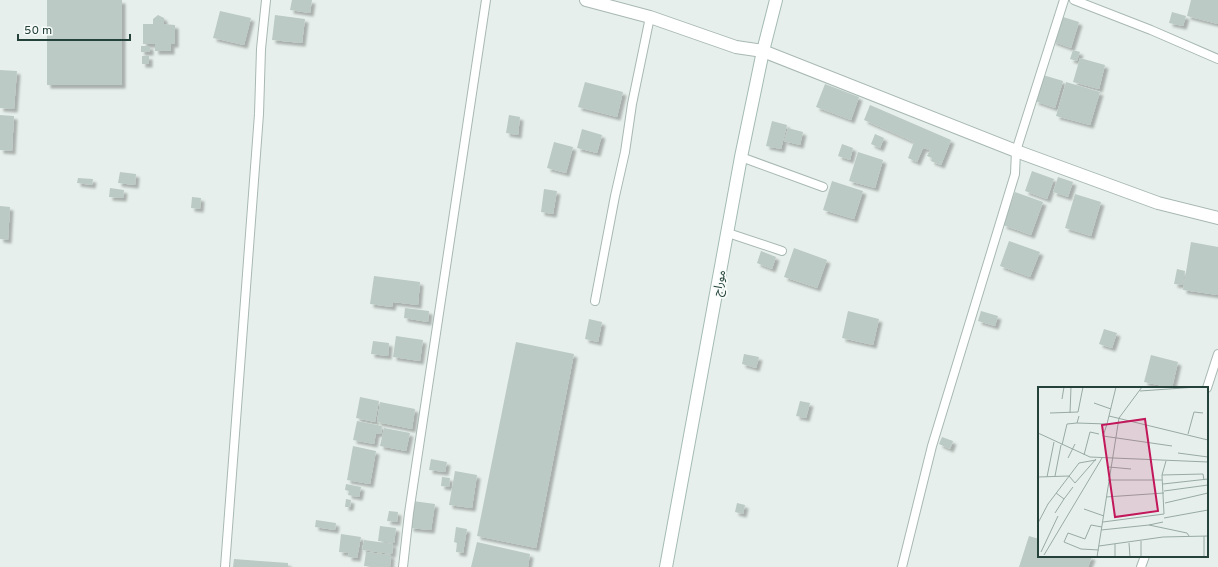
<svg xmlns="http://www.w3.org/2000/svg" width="1218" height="567" viewBox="0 0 1218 567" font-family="Overpass,'Noto Sans Arabic',sans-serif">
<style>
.building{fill:#bbcac4;filter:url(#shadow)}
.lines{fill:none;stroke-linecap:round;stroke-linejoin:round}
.lane-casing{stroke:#a8b8b2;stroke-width:10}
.street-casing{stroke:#a8b8b2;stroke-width:14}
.secondary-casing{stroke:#a4bbb3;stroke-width:14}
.lane{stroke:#fff;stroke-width:8}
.street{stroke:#fff;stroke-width:12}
.secondary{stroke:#fff;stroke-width:12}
.labels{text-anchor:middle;stroke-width:3.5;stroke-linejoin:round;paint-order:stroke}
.street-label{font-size:12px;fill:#24423a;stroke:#f7fbf9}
.inset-road{fill:none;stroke:#98aaa4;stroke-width:1}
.view{fill:#c2185b;fill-opacity:0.15;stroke:#c2185b;stroke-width:2}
.inset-edge{fill:none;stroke:#24423a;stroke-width:2}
</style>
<defs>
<filter id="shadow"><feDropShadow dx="3.5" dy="3.5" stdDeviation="1" flood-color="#0004"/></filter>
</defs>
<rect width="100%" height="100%" fill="#e6efeb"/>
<path class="building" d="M47,0H122V85H47Z
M292,0H312L310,13L290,10Z
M1191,0H1218V24L1187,16Z
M220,11L251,18L244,45L213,38Z
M1172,12L1186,16L1183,26L1169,23Z
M158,15L164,18V24L175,25V44H171V51H155V44H143V24H153V19Z
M275,15L305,19L302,43L272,40Z
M1060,16L1079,22L1071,48L1052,41Z
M141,46H150V52H141Z
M1073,50L1080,52L1077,61L1070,59Z
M142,56H149V64H142Z
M1080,58L1105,65L1099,89L1073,82Z
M0,70L17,71L14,109L0,108Z
M1043,75L1063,81L1055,108L1035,101Z
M585,82L623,92L617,117L578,107Z
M1066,82L1100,92L1090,125L1056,116Z
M825,84L859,97L851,120L816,107Z
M870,105L951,140L941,165L931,161L932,158L927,156L930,150L923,148L917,162L908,158L914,142L864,120Z
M0,115L14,116L12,151L0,150Z
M509,115L520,117L518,135L506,133Z
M772,121L787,125L781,149L766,146Z
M788,128L803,132L800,145L784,141Z
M582,129L602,135L597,153L577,148Z
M875,134L884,138L880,148L871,144Z
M554,142L573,147L566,173L547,168Z
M842,144L853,148L850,160L838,156Z
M858,152L883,160L875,188L849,181Z
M1032,171L1054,179L1047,199L1025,191Z
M120,172L136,174L135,185L118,183Z
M1058,177L1073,182L1068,197L1053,192Z
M78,178L93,179L92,185L77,183Z
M832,181L863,191L854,219L823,210Z
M110,188L124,190L123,198L109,197Z
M544,189L557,191L553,214L541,212Z
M1015,192L1043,202L1031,235L1003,225Z
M1075,194L1101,202L1091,236L1065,228Z
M192,197L201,198L200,209L191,208Z
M0,206L10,207L8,240L0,239Z
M1009,241L1040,252L1030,277L1000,266Z
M1191,242L1218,247V295L1183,290Z
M794,248L827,260L817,288L784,277Z
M761,251L776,257L772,269L757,263Z
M1177,269L1185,271L1183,285L1174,284Z
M374,276L420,282L418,305L393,302L392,307L370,304Z
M405,308L429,311L428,322L404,318Z
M848,311L879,319L873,345L842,338Z
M981,311L998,316L995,326L978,321Z
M589,319L602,322L598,342L585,339Z
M1104,329L1117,333L1112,348L1099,344Z
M396,336L423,340L420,361L393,357Z
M373,341L389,343L388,356L371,354Z
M516,342L574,354L536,548L477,536Z
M744,354L759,357L756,368L742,364Z
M1151,355L1178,362L1172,388L1144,382Z
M360,397L379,401L375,422L356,418Z
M800,401L810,403L806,418L796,416Z
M380,402L415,409L412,429L377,422Z
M357,421L382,426L381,434L376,433L374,444L353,440Z
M384,428L410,433L406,451L380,446Z
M942,437L953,441L950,449L939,444Z
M353,446L376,451L370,484L347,480Z
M431,459L447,462L445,472L429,470Z
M455,471L477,475L472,508L449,505Z
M442,477L450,478L449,487L441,486Z
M346,484L361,487L359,497L348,495L349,491L345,490Z
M346,499L351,500L350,507H345Z
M413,501L435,504L431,530L410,528Z
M737,503L745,505L743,514L735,512Z
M389,511L398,512L397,522L387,521Z
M316,520L336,523L335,530L315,527Z
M380,526L396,528L394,543L378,541Z
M456,527L467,529L463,553L456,552L457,543L454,542Z
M341,534L361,537L357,558L348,557L349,553L339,552Z
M1029,536L1039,539V556H1090L1092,557L1088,567H1019Z
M364,540L393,544L392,554L362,550Z
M477,542L530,554L528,567H471Z
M366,552L391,555L390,567L364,566Z
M234,559L288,563V567H233Z"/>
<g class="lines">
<g class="lane-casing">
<path id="lane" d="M1074,0L1151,30L1218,59
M741,157L823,187
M728,233L782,251
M595,301L615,196L625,152L632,104L650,17
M1207,388L1218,354
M225,567L259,114L261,49L266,0
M403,567L409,513L486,0
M902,567L932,446L1015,174L1016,151L1064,0
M1141,567L1145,556"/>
</g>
<g class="street-casing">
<path id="street" d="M586,0L650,17L736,47L763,51L1016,151L1158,203L1218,218"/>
</g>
<g class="secondary-casing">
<path id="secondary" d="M666,567L741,157L763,51L776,0"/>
</g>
<use href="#lane" class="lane"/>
<use href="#street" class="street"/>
<use href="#secondary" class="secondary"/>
</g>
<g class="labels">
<g class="street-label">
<text transform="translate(719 283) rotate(-79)" y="4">موراج</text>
</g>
</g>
<g transform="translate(1038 387)">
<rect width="170" height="170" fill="#e6efeb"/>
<path class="inset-road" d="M102,4L159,0M24,12L26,0M56,16L73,22M12,26L40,25L45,0M32,26L33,0M71,29L170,53M39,36L69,37L65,49L134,59M69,37L78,0M0,46L52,70L170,75M150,47L156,25L165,26M24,58L29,37L39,36L41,29M140,66L170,70M46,68L52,45L61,47M30,71L37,57M71,80L93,82M124,88L165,87L166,93M17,89L23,58M0,90L31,89L37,96L58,72M9,90L16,55M70,93H124M125,97L170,92M126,104L170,98M18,106L26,112L35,100M68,110L126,106M127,116L170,106M46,122L66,129M17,126L26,112M126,131L170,123M65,135L126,127L124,88L128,74M0,136L10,117L41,76L58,73M111,138L125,135M63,143L111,138L149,146L151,149M166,149V170M103,154V170M91,156L92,170M61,159L125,150L170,149M61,163L43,162L26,155L30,146L47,152L53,138L64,140M3,165L20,129M6,168L64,71M59,170L81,31L104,0M77,170V157"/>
<path class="view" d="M107,32L120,124L77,130L64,38Z"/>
<rect width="170" height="170" class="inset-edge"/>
</g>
<path d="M18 34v6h112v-6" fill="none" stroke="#24423a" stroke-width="2"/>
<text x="24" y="34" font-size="12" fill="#24423a" stroke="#f7fbf9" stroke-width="3" paint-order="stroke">50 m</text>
</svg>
